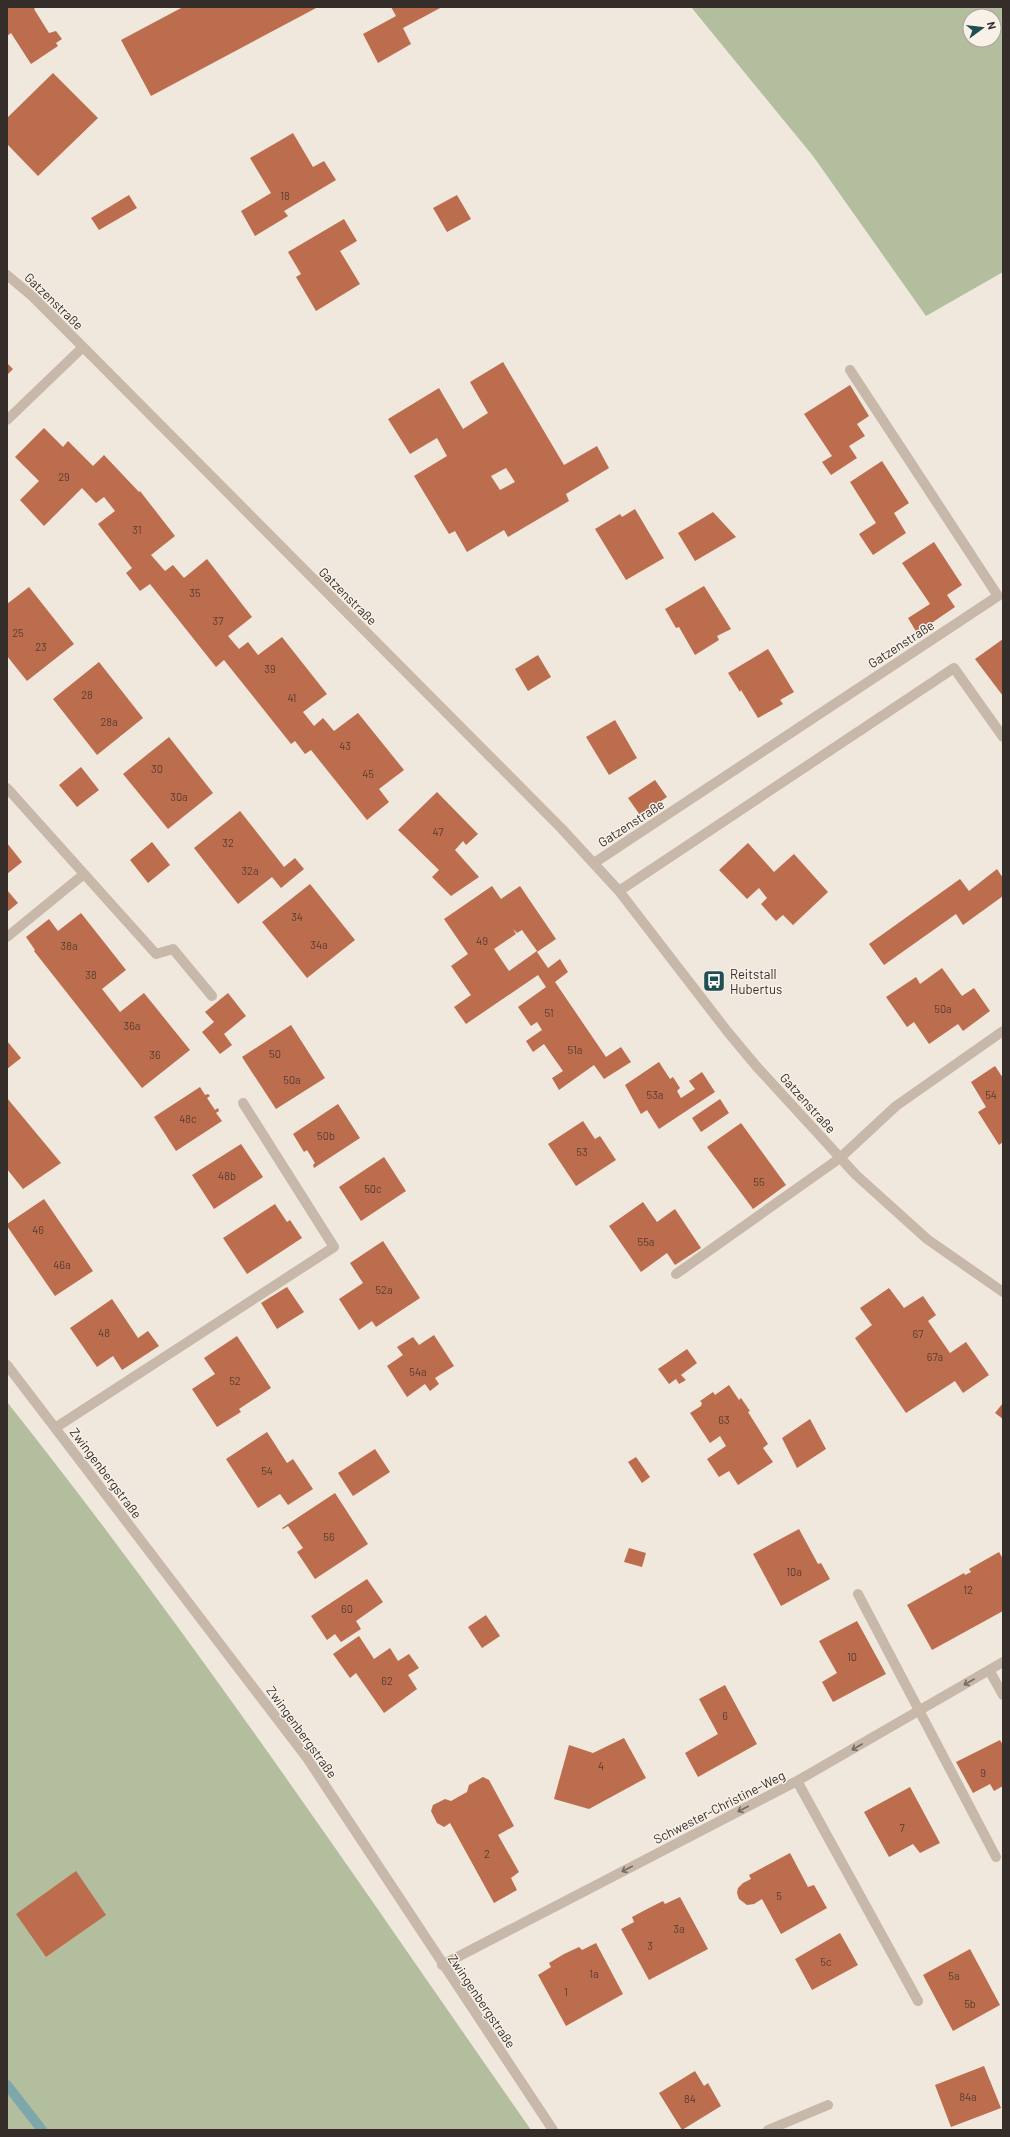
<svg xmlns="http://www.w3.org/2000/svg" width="1010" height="2137" viewBox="0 0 1010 2137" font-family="Barlow,sans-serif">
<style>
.green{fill:#b2be9e;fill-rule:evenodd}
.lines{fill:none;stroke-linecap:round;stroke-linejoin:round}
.stream{stroke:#7ea7ab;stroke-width:10}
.building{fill:#bc6d4e;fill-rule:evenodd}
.minor{stroke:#c7b8a9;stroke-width:10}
.oneway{stroke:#776c63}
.labels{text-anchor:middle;stroke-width:3;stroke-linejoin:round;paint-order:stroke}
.number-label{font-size:11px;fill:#573d32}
.street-label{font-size:13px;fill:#352d29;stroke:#f8f1e8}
.poi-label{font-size:13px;fill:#352d29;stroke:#f8f1e8;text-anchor:start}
</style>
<rect width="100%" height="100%" fill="#f0e7dd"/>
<path class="green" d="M691,7H1003V272L926,316L813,156ZM970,16H994V40H970Z
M7,1402C193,1636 360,1885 531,2130H7Z"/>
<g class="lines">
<path class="stream" d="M7,2085L42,2130"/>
</g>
<path class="building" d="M7,7H37L34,9L49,33L56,31L62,39L56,43L58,46L31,64L11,33L7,36Z
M183,7H318L151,96L121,40Z
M391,7H442L403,28L411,44L378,63L363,34L396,16Z
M53,73L98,118L38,176L7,144V118Z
M293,133L313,167L324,161L336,180L284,211L288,216L255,236L241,211L271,193L250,158Z
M129,195L137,208L99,230L91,218Z
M457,195L471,219L447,232L433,208Z
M344,219L357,241L340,251L360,284L316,311L296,277L301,274L288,252Z
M503,362L564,465L597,446L609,468L566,494L569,501L508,537L504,530L467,552L455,531L449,534L414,476L447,456L437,438L410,454L388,419L439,388L463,429L488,413L470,382ZM506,468L515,482L500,490L491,476Z
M7,363L13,369L7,375Z
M850,385L869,416L857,424L865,436L849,446L857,458L831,475L822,462L832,456L804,414Z
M44,428L63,447L68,441L93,466L104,455L139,492L140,491L175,536L151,555L165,571L173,565L184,578L207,559L252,617L228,636L239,649L248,642L258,655L282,637L327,694L303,712L314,726L323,718L334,731L358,713L404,770L379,789L389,802L367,820L311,750L305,754L295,741L291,744L224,660L216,667L150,584L140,591L126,573L132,568L98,524L115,511L104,497L96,503L82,488L44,526L20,500L39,481L15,457Z
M882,461L909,503L894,513L906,533L873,555L859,534L876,523L850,482Z
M635,509L664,558L626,580L595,529L620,514L622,517Z
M713,512L736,537L695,561L678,533Z
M934,542L962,585L947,595L955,607L917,633L908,618L930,604L902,563Z
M704,586L731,629L717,636L719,640L695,655L679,627L676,628L665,609Z
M29,587L74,644L27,681L7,656V604Z
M1003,639V696L975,659Z
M768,649L794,692L780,700L783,704L758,718L741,690L740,692L728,673Z
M538,655L551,677L528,691L515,669Z
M99,662L143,718L97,755L53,699Z
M615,720L637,758L609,775L586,737Z
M169,737L213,793L168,829L123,774Z
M81,767L99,790L77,807L59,785Z
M655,780L667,797L640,815L628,798Z
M437,792L478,834L466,845L463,841L455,850L479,877L451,896L432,877L439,870L398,830Z
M240,811L284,867L295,858L304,869L281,888L272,877L238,904L194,848Z
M152,842L170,865L148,883L130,860Z
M7,843L22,862L7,874Z
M748,843L774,872L794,854L828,892L793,925L783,915L776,921L761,904L767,898L759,888L747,899L719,870Z
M997,869L1003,878V896L963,925L956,914L884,965L869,944L960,879L969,891Z
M310,884L355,940L307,978L262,922Z
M492,886L501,899L520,886L556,939L537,952L548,968L560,959L568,972L555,982L606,1057L621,1047L631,1062L604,1079L594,1065L559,1090L552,1078L563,1071L544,1044L533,1052L526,1041L542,1030L537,1022L531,1026L518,1007L546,987L538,975L466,1024L454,1007L471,995L451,966L468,954L444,919ZM513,929L517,933L522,930L537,951L509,971L494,949L516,934Z
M7,890L18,903L7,912Z
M81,913L126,970L102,989L120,1012L144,993L190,1050L142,1088L34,951L35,950L26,937L49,919L58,931Z
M942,968L962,996L974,988L990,1011L963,1031L958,1024L929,1044L914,1022L907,1027L886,997L916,977L920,984Z
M228,993L246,1016L224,1034L232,1045L220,1054L202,1032L214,1022L205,1012Z
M291,1025L325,1078L276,1109L242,1057Z
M7,1041L21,1058L7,1069Z
M659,1062L670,1079L673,1077L680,1088L677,1091L681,1098L695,1089L689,1081L702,1072L715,1092L659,1129L647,1110L641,1114L625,1085Z
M995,1066L1003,1078V1142L999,1145L978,1112L986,1107L971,1082Z
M200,1087L205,1095L208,1094L210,1096L207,1098L215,1110L218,1108L219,1111L216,1113L222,1121L176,1151L154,1117Z
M7,1098L61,1163L23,1189L7,1169Z
M720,1099L729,1113L701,1132L692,1118Z
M338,1104L360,1138L314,1168L313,1165L315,1163L307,1150L304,1152L293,1134Z
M583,1121L595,1139L600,1136L616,1160L576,1186L548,1144Z
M741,1123L786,1185L753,1209L707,1147Z
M241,1144L263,1177L214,1209L192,1175Z
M384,1157L406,1191L361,1221L339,1187Z
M44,1199L93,1271L55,1296L7,1226V1224Z
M643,1202L657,1222L675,1209L701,1248L675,1265L667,1253L641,1272L609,1226Z
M275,1204L287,1222L290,1220L302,1238L247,1274L223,1238Z
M383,1241L420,1298L376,1327L372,1321L359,1330L339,1299L363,1283L350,1263Z
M287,1287L304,1312L277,1329L261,1303Z
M889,1288L904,1308L923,1296L936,1315L928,1321L950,1353L966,1342L989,1375L963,1393L955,1381L906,1413L855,1338L872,1325L860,1308Z
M112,1299L138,1338L148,1331L159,1346L122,1370L113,1356L97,1367L70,1328Z
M434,1335L454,1366L435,1378L439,1384L430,1391L425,1384L407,1397L387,1366L403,1355L397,1347L413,1337L419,1345Z
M237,1336L271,1388L239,1409L241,1412L217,1427L192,1389L215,1374L204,1358Z
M687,1349L697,1363L681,1375L686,1380L679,1384L676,1379L669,1384L658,1369Z
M729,1385L739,1400L741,1398L750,1411L748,1412L768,1444L763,1448L773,1462L738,1485L729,1471L719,1477L707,1459L726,1446L720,1436L710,1443L690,1413L701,1406L702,1403L700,1401L713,1392L715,1395Z
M1003,1403V1419L995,1413Z
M810,1419L826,1449L797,1468L782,1438Z
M267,1432L287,1463L293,1459L313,1489L288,1505L280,1494L258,1508L226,1459Z
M375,1449L390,1472L353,1496L338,1473Z
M636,1457L650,1477L642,1483L628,1462Z
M335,1493L368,1544L315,1579L297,1552L303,1548L288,1526L283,1529L282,1528Z
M799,1529L818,1564L821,1563L830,1579L781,1606L753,1554Z
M629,1548L646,1553L642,1567L624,1562Z
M999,1552L1003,1559V1611L932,1650L907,1605L964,1573L965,1575L971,1572L969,1569Z
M367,1579L383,1602L356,1621L361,1629L341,1642L335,1634L327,1640L311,1616Z
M486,1615L500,1636L482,1648L468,1627Z
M857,1621L886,1674L833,1702L822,1682L837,1673L819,1641Z
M359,1636L374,1659L390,1648L398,1661L409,1654L419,1668L408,1675L417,1689L384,1713L356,1673L350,1678L333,1654Z
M725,1685L757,1744L698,1777L685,1753L718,1734L699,1699Z
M624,1738L646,1778L589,1809L554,1799L569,1745L593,1753Z
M1000,1740L1003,1745V1786L994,1791L990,1784L973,1793L956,1762Z
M483,1777L489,1780L514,1826L498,1835L519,1872L511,1878L517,1890L494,1903L450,1823L444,1827L437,1823L431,1811L433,1805L445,1799L451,1801L467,1792L469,1785Z
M910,1787L940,1843L920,1853L913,1844L889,1857L864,1812Z
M790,1853L808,1887L814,1885L827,1908L781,1934L762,1899L754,1904L747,1905L739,1899L737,1893L738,1888L743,1883L751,1879L749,1875Z
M76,1871L106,1915L46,1957L16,1914Z
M680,1897L708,1949L649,1980L621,1929L634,1922L632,1917L649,1908L663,1901L665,1904Z
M840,1933L858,1965L812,1990L795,1959Z
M596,1943L623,1994L566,2026L538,1975L551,1967L549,1963L564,1954L579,1947L582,1950Z
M970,1949L1000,2005L953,2031L923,1975Z
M984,2066L1001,2108L951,2127L935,2085Z
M695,2071L704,2086L708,2083L721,2106L682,2130L659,2093Z"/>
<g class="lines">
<path class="minor" d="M7,275L32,296L88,352L562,829L619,891L727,1031L757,1067L856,1175L927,1239L1003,1292
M7,420L83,347
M7,788L156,954L173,949L212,996
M594,863L998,596L850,370
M619,891L954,668L1003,737
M7,937L84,874
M676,1274L840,1158L896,1106L1003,1031
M7,1365L307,1758L553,2130
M55,1428L334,1247L243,1103
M858,1594L996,1857
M989,1670L1003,1695
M797,1781L918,2001
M442,1965L797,1781L1003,1662
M768,2130L828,2105"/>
</g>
<defs><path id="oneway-shaft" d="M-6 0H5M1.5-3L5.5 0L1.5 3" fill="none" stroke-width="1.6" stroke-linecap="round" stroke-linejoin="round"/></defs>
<g class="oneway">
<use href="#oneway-shaft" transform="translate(969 1682) rotate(150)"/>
<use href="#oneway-shaft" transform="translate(857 1747) rotate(150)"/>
<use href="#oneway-shaft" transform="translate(743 1809) rotate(153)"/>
<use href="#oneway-shaft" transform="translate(627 1869) rotate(153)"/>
</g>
<defs>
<g id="bus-square" transform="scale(1.15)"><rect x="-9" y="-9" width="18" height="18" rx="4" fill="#214e53" stroke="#f8f1e8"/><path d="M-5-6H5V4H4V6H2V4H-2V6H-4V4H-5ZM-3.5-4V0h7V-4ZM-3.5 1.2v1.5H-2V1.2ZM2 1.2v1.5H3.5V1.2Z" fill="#fff"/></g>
</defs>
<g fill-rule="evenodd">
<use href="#bus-square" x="714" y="981"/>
</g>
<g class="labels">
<g class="number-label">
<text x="285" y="200">18</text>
<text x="64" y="481">29</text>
<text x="137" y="534">31</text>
<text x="195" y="597">35</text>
<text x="218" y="625">37</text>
<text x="18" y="637">25</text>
<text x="41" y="651">23</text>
<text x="270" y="673">39</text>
<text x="87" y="699">28</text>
<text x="292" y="702">41</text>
<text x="109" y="726">28a</text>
<text x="345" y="750">43</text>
<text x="157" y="773">30</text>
<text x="368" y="778">45</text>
<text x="179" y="801">30a</text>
<text x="438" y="836">47</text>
<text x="228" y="847">32</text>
<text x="250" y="875">32a</text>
<text x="297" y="921">34</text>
<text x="482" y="945">49</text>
<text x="319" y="949">34a</text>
<text x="69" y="950">38a</text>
<text x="91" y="979">38</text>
<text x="943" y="1013">50a</text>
<text x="549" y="1017">51</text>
<text x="132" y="1030">36a</text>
<text x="575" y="1054">51a</text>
<text x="275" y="1058">50</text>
<text x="155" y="1059">36</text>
<text x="292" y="1084">50a</text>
<text x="655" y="1099">53a</text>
<text x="991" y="1099">54</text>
<text x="188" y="1123">48c</text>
<text x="326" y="1140">50b</text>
<text x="582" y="1156">53</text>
<text x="227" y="1180">48b</text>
<text x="759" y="1186">55</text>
<text x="373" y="1193">50c</text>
<text x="38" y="1234">46</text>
<text x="646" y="1246">55a</text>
<text x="62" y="1269">46a</text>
<text x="384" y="1294">52a</text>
<text x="104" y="1337">48</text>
<text x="918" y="1338">67</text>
<text x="935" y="1361">67a</text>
<text x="418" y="1376">54a</text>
<text x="235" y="1385">52</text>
<text x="724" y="1424">63</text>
<text x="267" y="1475">54</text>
<text x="329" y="1541">56</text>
<text x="794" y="1576">10a</text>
<text x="968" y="1594">12</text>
<text x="347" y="1613">60</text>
<text x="852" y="1661">10</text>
<text x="387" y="1685">62</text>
<text x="725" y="1720">6</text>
<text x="601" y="1770">4</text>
<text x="983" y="1777">9</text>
<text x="902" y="1832">7</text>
<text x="487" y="1858">2</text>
<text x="779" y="1900">5</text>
<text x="679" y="1933">3a</text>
<text x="650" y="1950">3</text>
<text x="826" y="1966">5c</text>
<text x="594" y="1978">1a</text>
<text x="954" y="1980">5a</text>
<text x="566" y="1996">1</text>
<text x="970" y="2008">5b</text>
<text x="968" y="2101">84a</text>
<text x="690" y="2103">84</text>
</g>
<g class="street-label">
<text transform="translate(54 301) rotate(44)" y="5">Gatzenstraße</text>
<text transform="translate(348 596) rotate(45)" y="5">Gatzenstraße</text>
<text transform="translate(901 644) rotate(-33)" y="5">Gatzenstraße</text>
<text transform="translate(631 823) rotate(-33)" y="5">Gatzenstraße</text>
<text transform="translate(808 1103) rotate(48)" y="5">Gatzenstraße</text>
<text transform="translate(106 1473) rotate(53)" y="5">Zwingenbergstraße</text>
<text transform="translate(302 1732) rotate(54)" y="5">Zwingenbergstraße</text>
<text transform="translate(719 1807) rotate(-27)" y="5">Schwester-Christine-Weg</text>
<text transform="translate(482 2001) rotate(56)" y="5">Zwingenbergstraße</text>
</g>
<g class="poi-label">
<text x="730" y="979">Reitstall<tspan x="730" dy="15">Hubertus</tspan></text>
</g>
</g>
<rect width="1010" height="2137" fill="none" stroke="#352d29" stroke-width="16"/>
<g transform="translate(982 28) rotate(75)"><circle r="19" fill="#f8f1e8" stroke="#aaa39c"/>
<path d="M0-3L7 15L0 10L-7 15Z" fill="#214e53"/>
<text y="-6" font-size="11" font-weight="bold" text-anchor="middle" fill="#352d29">N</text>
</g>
</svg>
